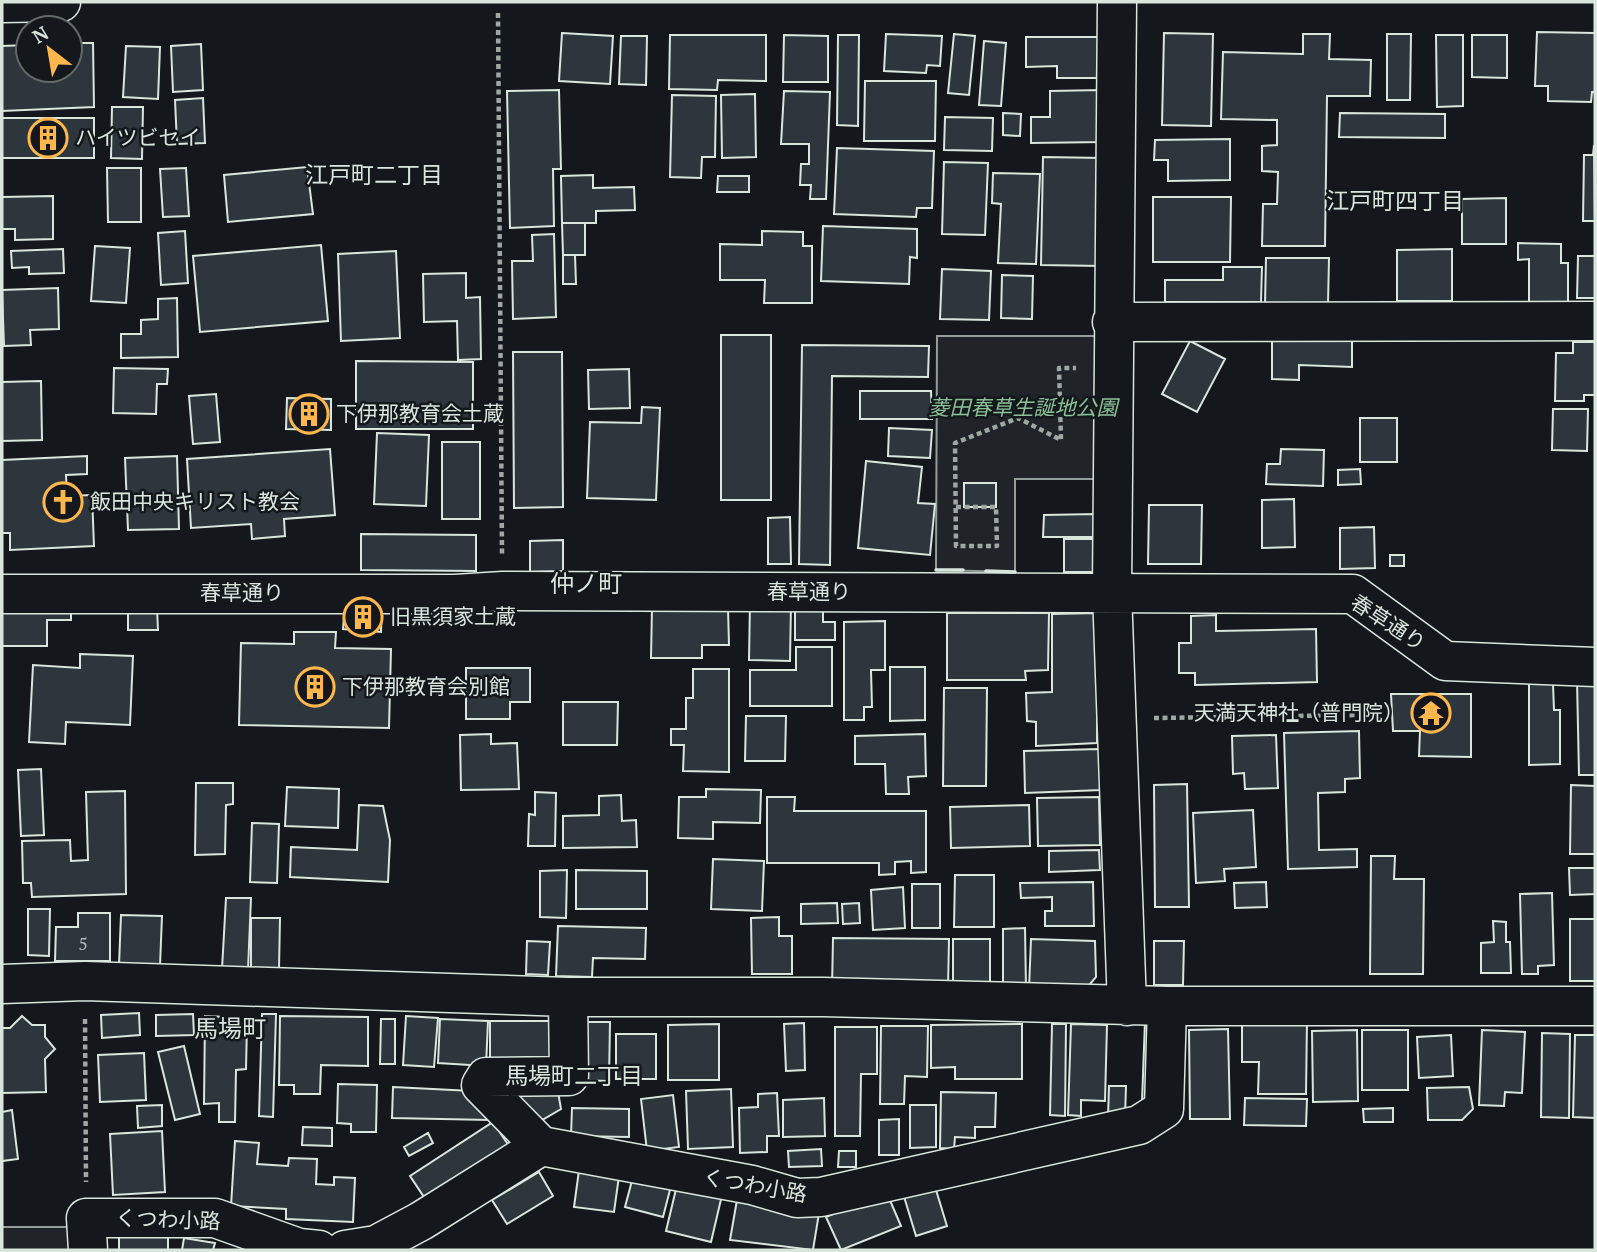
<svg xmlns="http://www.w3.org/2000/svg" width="1597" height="1252" viewBox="0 0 1597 1252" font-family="'PT Serif','Noto Sans JP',serif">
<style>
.green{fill:#202428;stroke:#939e99;stroke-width:2}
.building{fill:#2c363c;stroke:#d8e6dc;stroke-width:2}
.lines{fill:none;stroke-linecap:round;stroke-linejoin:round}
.minor-casing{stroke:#d8e6dc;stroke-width:41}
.path{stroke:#9da8a2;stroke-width:4.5;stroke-dasharray:5 3.5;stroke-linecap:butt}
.minor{stroke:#14181c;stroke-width:38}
.wall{stroke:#d8e6dc;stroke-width:3.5}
.labels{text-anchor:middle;stroke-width:5;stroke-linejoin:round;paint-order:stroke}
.number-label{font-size:18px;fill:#adbab4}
.poi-label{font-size:21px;fill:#d8e6dc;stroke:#14181c;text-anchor:start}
.park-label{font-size:21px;font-style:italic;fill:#8ac095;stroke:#14181c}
.street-label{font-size:21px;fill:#d8e6dc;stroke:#14181c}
.neighbourhood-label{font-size:23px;fill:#d8e6dc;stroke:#14181c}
.quarter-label{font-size:24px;fill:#d8e6dc;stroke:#14181c}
</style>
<rect width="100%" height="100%" fill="#14181c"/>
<path class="green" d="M937,336H1098L1097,479H1015V572L936,570Z
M2,1227H73L74,1250H2Z"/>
<path class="building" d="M1537,32L1595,33V92H1592L1591,102L1548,101V86H1535Z
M562,33L613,36L610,84L559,81Z
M1164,33L1213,34L1211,126L1162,125Z
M886,34L942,36L940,66L927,65L926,73L884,71Z
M954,34L975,36L969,95L948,93Z
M1303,34H1330L1329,59L1371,60L1370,96H1327L1325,246H1262L1263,204H1277L1278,172L1262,171V146L1277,145V120L1221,119L1223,52L1303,54Z
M1387,34H1411L1410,100H1387Z
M670,35H766V81L718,80L717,90L669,89Z
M784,35L828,36V82H783Z
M838,35H859L858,126L837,125Z
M1436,35H1463V106L1437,107Z
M1472,35H1507V78L1472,77Z
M621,36H647L646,85L619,84Z
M1026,37H1098V78H1057V66L1026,67Z
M984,41L1006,43L1001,106L979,105Z
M70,43H93L94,107L2,111V46L28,45V70H70Z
M201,44L203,90L173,92L171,46Z
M126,46L160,47L158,99L123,97Z
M865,81H936L935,141H864Z
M559,90L561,169H553L554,226L510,228L507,91Z
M1102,90L1103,142L1031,143V117H1050V91Z
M784,91L830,92L826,199H810L811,185H800L801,164H809V144H781Z
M755,94L756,157L722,158L721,95Z
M672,95L716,96L715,157H702L701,178L670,177Z
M203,98L205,143L177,144L175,100Z
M112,107H143L142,159L111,158Z
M1003,113L1021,114L1020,136L1003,135Z
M1340,113L1445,114V138L1339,137Z
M945,117L993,118L992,151L944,150Z
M2,118H94V158H2Z
M1230,139V180L1168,181V160H1154L1155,140Z
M1594,145L1595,221H1583L1584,155H1593Z
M837,148L934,151L932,208H917L916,217L834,214Z
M1043,157L1103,158L1101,266L1041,265Z
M944,162L988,163L985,235L942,234Z
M307,167L313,214L228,222L224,175Z
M107,168H141V222H108Z
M186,168L189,216L163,217L160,169Z
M993,173L1040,174L1036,264L998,263L1001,204L992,203Z
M593,175V188L634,187L635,210L596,211V223H562L561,176Z
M718,176H749V192H717Z
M53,196V239L15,240V229H2V197Z
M1153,197H1231L1230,262H1153Z
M1506,198V244H1462V199Z
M562,223H585V255H563Z
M823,226L917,229V258L910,257L909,284L821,281Z
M185,231L188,283L161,285L158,233Z
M762,231L803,232V246H812V303H764L765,280H720V244L762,245Z
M554,234L556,317L513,319L512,261H533L532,235Z
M1518,243L1561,244V263H1568V305H1529V259L1518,260Z
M321,245L328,321L200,332L193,256Z
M95,246L130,248L126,303L91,301Z
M63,249L64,273L29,274V267L12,268L11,251Z
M1452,249V301H1397V250Z
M396,251L400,338L341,341L338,254Z
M563,255H575L576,284H563Z
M1578,256H1595V298H1577Z
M1266,258H1329L1328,304H1265Z
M1223,267H1262L1261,302H1165V280H1223Z
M942,269L991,271L989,320L940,319Z
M466,273V298L480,297L481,359L458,360L457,321L424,322L423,274Z
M1002,275L1033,276L1032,319L1001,318Z
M58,288L59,329L30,330L31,345L4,346L2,290Z
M177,298L178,357L121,358V334H141V320L158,319V299Z
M721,335H771V500H721Z
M1272,339L1352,341V367L1299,365V380L1272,379Z
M1190,341L1225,359L1197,412L1162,394Z
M1573,342H1595V395H1584V401H1555L1556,353H1573Z
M802,345L929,346L928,377L832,376L830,565L799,564Z
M513,352H562L563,507L514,508Z
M356,361L473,362V429H356Z
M114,368L168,369L167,384H157L156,414L113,413Z
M629,369L630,408L589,409L588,370Z
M41,381L42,440L2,441V382Z
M860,391H931L932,419H860Z
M216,394L220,442L193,444L189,396Z
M287,398L331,399V430L286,429Z
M642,407L660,408L656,500L587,498L590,422L641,423Z
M1553,409H1588L1587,451L1552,450Z
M1360,418H1397V462H1360Z
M889,428L932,430L930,458L888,456Z
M377,433L429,435L426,506L374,504Z
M442,442H480V519H442Z
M330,449L335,515L284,519L285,536L252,539L251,524L191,528L187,459Z
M1281,449L1324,450L1323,486L1266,484L1267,464H1280Z
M87,456V474L66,475L67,496L92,495L94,546L10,550V533H2V460Z
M177,456L179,529L128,530L125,458Z
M866,461L922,467L918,503L935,504L930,555L858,548Z
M1360,469L1361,484L1338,485V470Z
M964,483H996V507H964Z
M1294,499L1295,547L1262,548V500Z
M1149,505H1202L1201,564H1148Z
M1096,514L1095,537H1043L1044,515Z
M790,517L791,564H768V518Z
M1374,527L1375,568L1340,569V528Z
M361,534L476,535V571L361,570Z
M1064,539H1097L1096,572H1064Z
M563,540V571L530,572V541Z
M1390,555H1404V566H1390Z
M750,602L791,603L790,661L749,660Z
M345,604L382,606L381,632L343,629Z
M2,605H71V620H47V646H2Z
M795,607H823V622H835V640H795Z
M157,608L158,630H128V609Z
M652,608H728L729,645H702V658H651Z
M947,613H1049L1048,670L1025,671L1026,680H947Z
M1098,613L1097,743L1036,746V722L1027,721L1026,693L1052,692V614Z
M1216,615V631L1316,629L1317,682L1195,685V673H1179V643H1191V616Z
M885,621V670H871L872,707H864V720H844V622Z
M294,632H336L335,648L391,649L389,728L239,725L241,643L294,644Z
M796,647H832V706H750V670H796Z
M80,654L133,656L130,725L66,722L65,744L29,742L33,665L80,668Z
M890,667H925V720L890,721Z
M466,668H530V702H510V719H466Z
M693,669H729V772L683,771L684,745H671V729H686V698H693Z
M1577,680H1595V775H1579Z
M1529,684H1553L1554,710H1560V764L1529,765Z
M944,688H987L986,786H943Z
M1391,694H1471V757L1419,756L1420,731H1393Z
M563,702H618L617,745H563Z
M746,716H786L785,761H745Z
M1359,731L1360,778L1345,779V792L1318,793L1319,850L1357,849V867L1288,869L1284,733Z
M491,734V744L517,743L519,789L461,790L460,735Z
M925,734L926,776L908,777L909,794H886L885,764H855V736Z
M1276,735L1278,788L1245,789L1244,773L1233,774L1232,736Z
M1099,749L1101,790L1025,793L1024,751Z
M41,769L44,835L21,836L18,770Z
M196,783H233V804L226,805L225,854L195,855Z
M1187,784L1189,907H1155L1154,785Z
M1571,785L1595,786V854H1570Z
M287,787L339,789L338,828L285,826Z
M706,789L761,790L760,823L713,822V839L678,838L679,797H706Z
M125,791L126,894L32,897L31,883H23L22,841L70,840L71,861L88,860L86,792Z
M535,792L556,793L555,846H528L529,814L535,815Z
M621,795L622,821L636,820L637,847L563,848V816L599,815V796Z
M767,797H795L794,811H926V872L911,873V861L895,862V874L879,875V863H767Z
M1099,797L1100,845L1038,846L1037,798Z
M359,805L383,806L390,840L388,882L290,877L291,847L357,850Z
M1029,805L1030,846L951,848L950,807Z
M1253,810L1256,867L1224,869L1225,881L1196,883L1193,813Z
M252,823L279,824L277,883L250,882Z
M1099,850L1100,870L1049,872V851Z
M1371,856H1395L1394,879H1424L1423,974H1370Z
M713,859L764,861L762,911L711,909Z
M1569,868H1595V894L1570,895Z
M567,870L566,918L540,917V871Z
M576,870L647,871V909H576Z
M955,875H994V927H954Z
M1093,882L1094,926H1045V911H1052V897L1021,898L1020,883Z
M1266,882L1267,907L1235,908L1234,883Z
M912,884H940V928H912Z
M903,887L905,928L873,930L871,890Z
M1552,893L1554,965L1538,966V974H1522L1520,894Z
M226,898H251L248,970L222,969Z
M837,903L838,923L801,924V904Z
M859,903L860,923L843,924L842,904Z
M28,909H50L49,956L28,955Z
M78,913H110V961H55L56,927H78Z
M121,915L162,916L160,966L119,965Z
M779,917V936H792V974H752L751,918Z
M251,918H280L279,969H251Z
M1570,919H1595V981H1570Z
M1493,921L1506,922V942H1510L1511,973H1481V943L1494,942Z
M558,926L646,928L645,959L593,958L592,977L556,976Z
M1025,928L1026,989H1003V929Z
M833,938L949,939L948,989L832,988Z
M953,939H990V989H953Z
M1031,939L1095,941L1096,977L1085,990L1029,989Z
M527,941L550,942L548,975L526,974Z
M1154,941H1184L1183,985H1154Z
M139,1013L140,1035L102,1038L101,1015Z
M193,1014L194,1035L156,1036V1015Z
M262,1014H276L273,1117L259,1116Z
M22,1016L32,1025H45V1037L55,1049L45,1059L46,1092L2,1093V1028H10Z
M205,1016L227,1017V1024H247L246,1069L236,1070L235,1122H219V1103L204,1104Z
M280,1016L368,1017V1066L321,1065L320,1094H294V1085H279Z
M406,1016L438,1018L434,1067L403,1065Z
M381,1019H395V1064H380Z
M440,1019L488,1021L486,1066L438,1063Z
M1242,1019L1307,1020L1306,1094H1258L1259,1062H1242Z
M490,1021H558V1066L490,1065Z
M1145,1021H1159L1156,1102H1142Z
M576,1022H610L609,1081L576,1080Z
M804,1023L805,1070L786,1071L784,1024Z
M719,1024V1080H668V1025Z
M1022,1024V1079H955V1067L931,1068V1025Z
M1052,1024H1066L1065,1116L1050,1115Z
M1071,1024L1107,1025L1105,1101L1081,1100V1116L1068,1115Z
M881,1026H928L927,1077L905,1076L904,1104H880Z
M835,1027H877V1074H861L860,1136H835Z
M1228,1029L1230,1119H1190L1189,1030Z
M1357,1030L1358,1101L1313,1102L1312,1031Z
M1362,1030H1408V1090H1362Z
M1482,1030L1525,1032L1522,1093L1505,1092L1504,1106L1479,1105Z
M1542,1033L1570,1034L1569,1118L1541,1117Z
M616,1034H656V1079H616Z
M1451,1035L1453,1076L1419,1078L1417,1037Z
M1575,1035H1595V1118L1573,1117Z
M184,1046L200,1114L175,1120L158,1052Z
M144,1053L146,1100L100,1102L98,1055Z
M338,1084L377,1085L376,1132H351V1124L337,1123Z
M557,1086L561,1109L537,1123L501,1091Z
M1109,1086H1126L1125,1118H1108Z
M393,1087L472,1091L490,1120L392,1118Z
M1469,1087L1473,1109L1462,1120H1428L1427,1088Z
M731,1089L733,1147L688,1149L686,1091Z
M941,1092L996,1093L995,1127H975V1138L955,1137L954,1149L940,1148Z
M777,1093L779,1136H767V1152L740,1153L739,1108L758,1107V1094Z
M673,1095L679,1147L647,1151L641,1099Z
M824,1098L825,1136L783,1137V1100Z
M1245,1098L1307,1099L1306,1126L1244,1125Z
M162,1105V1126L138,1128L137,1106Z
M910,1105H936V1147L910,1148Z
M572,1108L629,1109V1137L571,1136Z
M1393,1108V1122H1364L1363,1109Z
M12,1110L18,1159L2,1161V1112Z
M899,1119V1155H879V1120Z
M493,1122L509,1146L426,1200L410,1176Z
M303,1127L332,1128V1146L302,1145Z
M162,1131L165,1192L113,1195L110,1134Z
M428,1133L433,1143L409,1156L404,1147Z
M235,1141L259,1143L257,1164L288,1166L289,1158L317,1159L316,1184L334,1185V1177L355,1178L353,1222L286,1219V1209L231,1206Z
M821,1149L822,1166L789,1167L788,1151Z
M839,1151H856V1167H838Z
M580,1163L620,1169L614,1212L574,1207Z
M539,1172L553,1196L507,1224L492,1200Z
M634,1173L672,1182L663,1217L625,1207Z
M933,1180L947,1226L916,1236L902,1190Z
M677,1185L722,1195L711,1242L666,1231Z
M886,1191L901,1226L841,1250L826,1217Z
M737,1200L819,1213L813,1250L730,1240Z
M168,1234V1250H119V1235Z
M184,1238L215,1243L213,1250H182Z"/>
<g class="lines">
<g class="minor-casing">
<path id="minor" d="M1117,2L1112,592L1127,1006
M2,3L61,2
M1112,322L1595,321
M2,594H455L503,591L1353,594L1445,661L1595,667
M2,984L85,981L568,997H823L1167,1006H1595
M541,1146L481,1085L486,1077L569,1076L568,997
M88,1250L86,1218H215L299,1248L319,1250
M345,1250L376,1245L421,1221L541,1146L752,1185L797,1198L821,1197L1139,1125L1164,1109L1167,1006"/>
</g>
<path class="path" d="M498,13L502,554
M956,507H996L997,546H956L955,443L1018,418L1061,440L1059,368H1076
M1154,718L1362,715
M85,1019L86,1182"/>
<use href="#minor" class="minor"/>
<path class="wall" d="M936,570H963
M986,571L1015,572"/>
</g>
<defs>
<g id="building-ring" transform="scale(2.0125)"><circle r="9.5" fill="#14181c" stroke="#ffb74d" stroke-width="1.5"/><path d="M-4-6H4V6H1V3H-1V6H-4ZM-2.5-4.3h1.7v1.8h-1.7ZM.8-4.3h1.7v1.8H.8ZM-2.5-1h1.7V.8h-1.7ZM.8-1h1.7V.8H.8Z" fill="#ffb74d"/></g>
<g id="church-ring" transform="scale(2.0125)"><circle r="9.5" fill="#14181c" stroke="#ffb74d" stroke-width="1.5"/><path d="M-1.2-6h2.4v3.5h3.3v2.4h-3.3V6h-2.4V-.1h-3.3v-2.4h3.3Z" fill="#ffb74d"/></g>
<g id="temple-ring" transform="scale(2.0125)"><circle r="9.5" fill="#14181c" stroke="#ffb74d" stroke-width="1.5"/><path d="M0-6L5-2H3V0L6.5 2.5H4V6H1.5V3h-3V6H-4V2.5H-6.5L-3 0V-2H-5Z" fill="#ffb74d"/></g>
</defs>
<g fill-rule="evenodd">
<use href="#building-ring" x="48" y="138"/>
<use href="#building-ring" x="309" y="414"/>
<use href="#church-ring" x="63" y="502"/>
<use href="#building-ring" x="363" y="617"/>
<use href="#building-ring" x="315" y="687"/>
<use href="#temple-ring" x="1431" y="713"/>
</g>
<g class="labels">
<g class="number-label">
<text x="83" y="950">5</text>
</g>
<g class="poi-label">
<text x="75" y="145">ハイツビセイ</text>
<text x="336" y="421">下伊那教育会土蔵</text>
<text x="90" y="509">飯田中央キリスト教会</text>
<text x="390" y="624">旧黒須家土蔵</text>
<text x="342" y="694">下伊那教育会別館</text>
<text x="1404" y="720" text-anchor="end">天満天神社（普門院）</text>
</g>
<g class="park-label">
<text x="1023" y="415">菱田春草生誕地公園</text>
</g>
<g class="street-label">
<text x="809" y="599">春草通り</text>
<text x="242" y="600">春草通り</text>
<text transform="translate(1388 623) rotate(33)" y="7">春草通り</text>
<text transform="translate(755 1186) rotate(10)" y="7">くつわ小路</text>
<text transform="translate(168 1220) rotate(2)" y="7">くつわ小路</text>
</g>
<g class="neighbourhood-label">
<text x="374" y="183">江戸町二丁目</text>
<text x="1395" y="209">江戸町四丁目</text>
<text x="574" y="1084">馬場町二丁目</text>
</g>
<g class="quarter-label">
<text x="586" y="592">仲ノ町</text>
<text x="230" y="1037">馬場町</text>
</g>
</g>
<rect width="1597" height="1252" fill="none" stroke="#d8e6dc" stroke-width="7"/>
<g transform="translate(49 49) rotate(329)"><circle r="33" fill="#14181c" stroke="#626a69" stroke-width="2"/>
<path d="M0-5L12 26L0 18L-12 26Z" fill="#ffb74d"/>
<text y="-10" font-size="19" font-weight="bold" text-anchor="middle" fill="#d8e6dc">N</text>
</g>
</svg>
